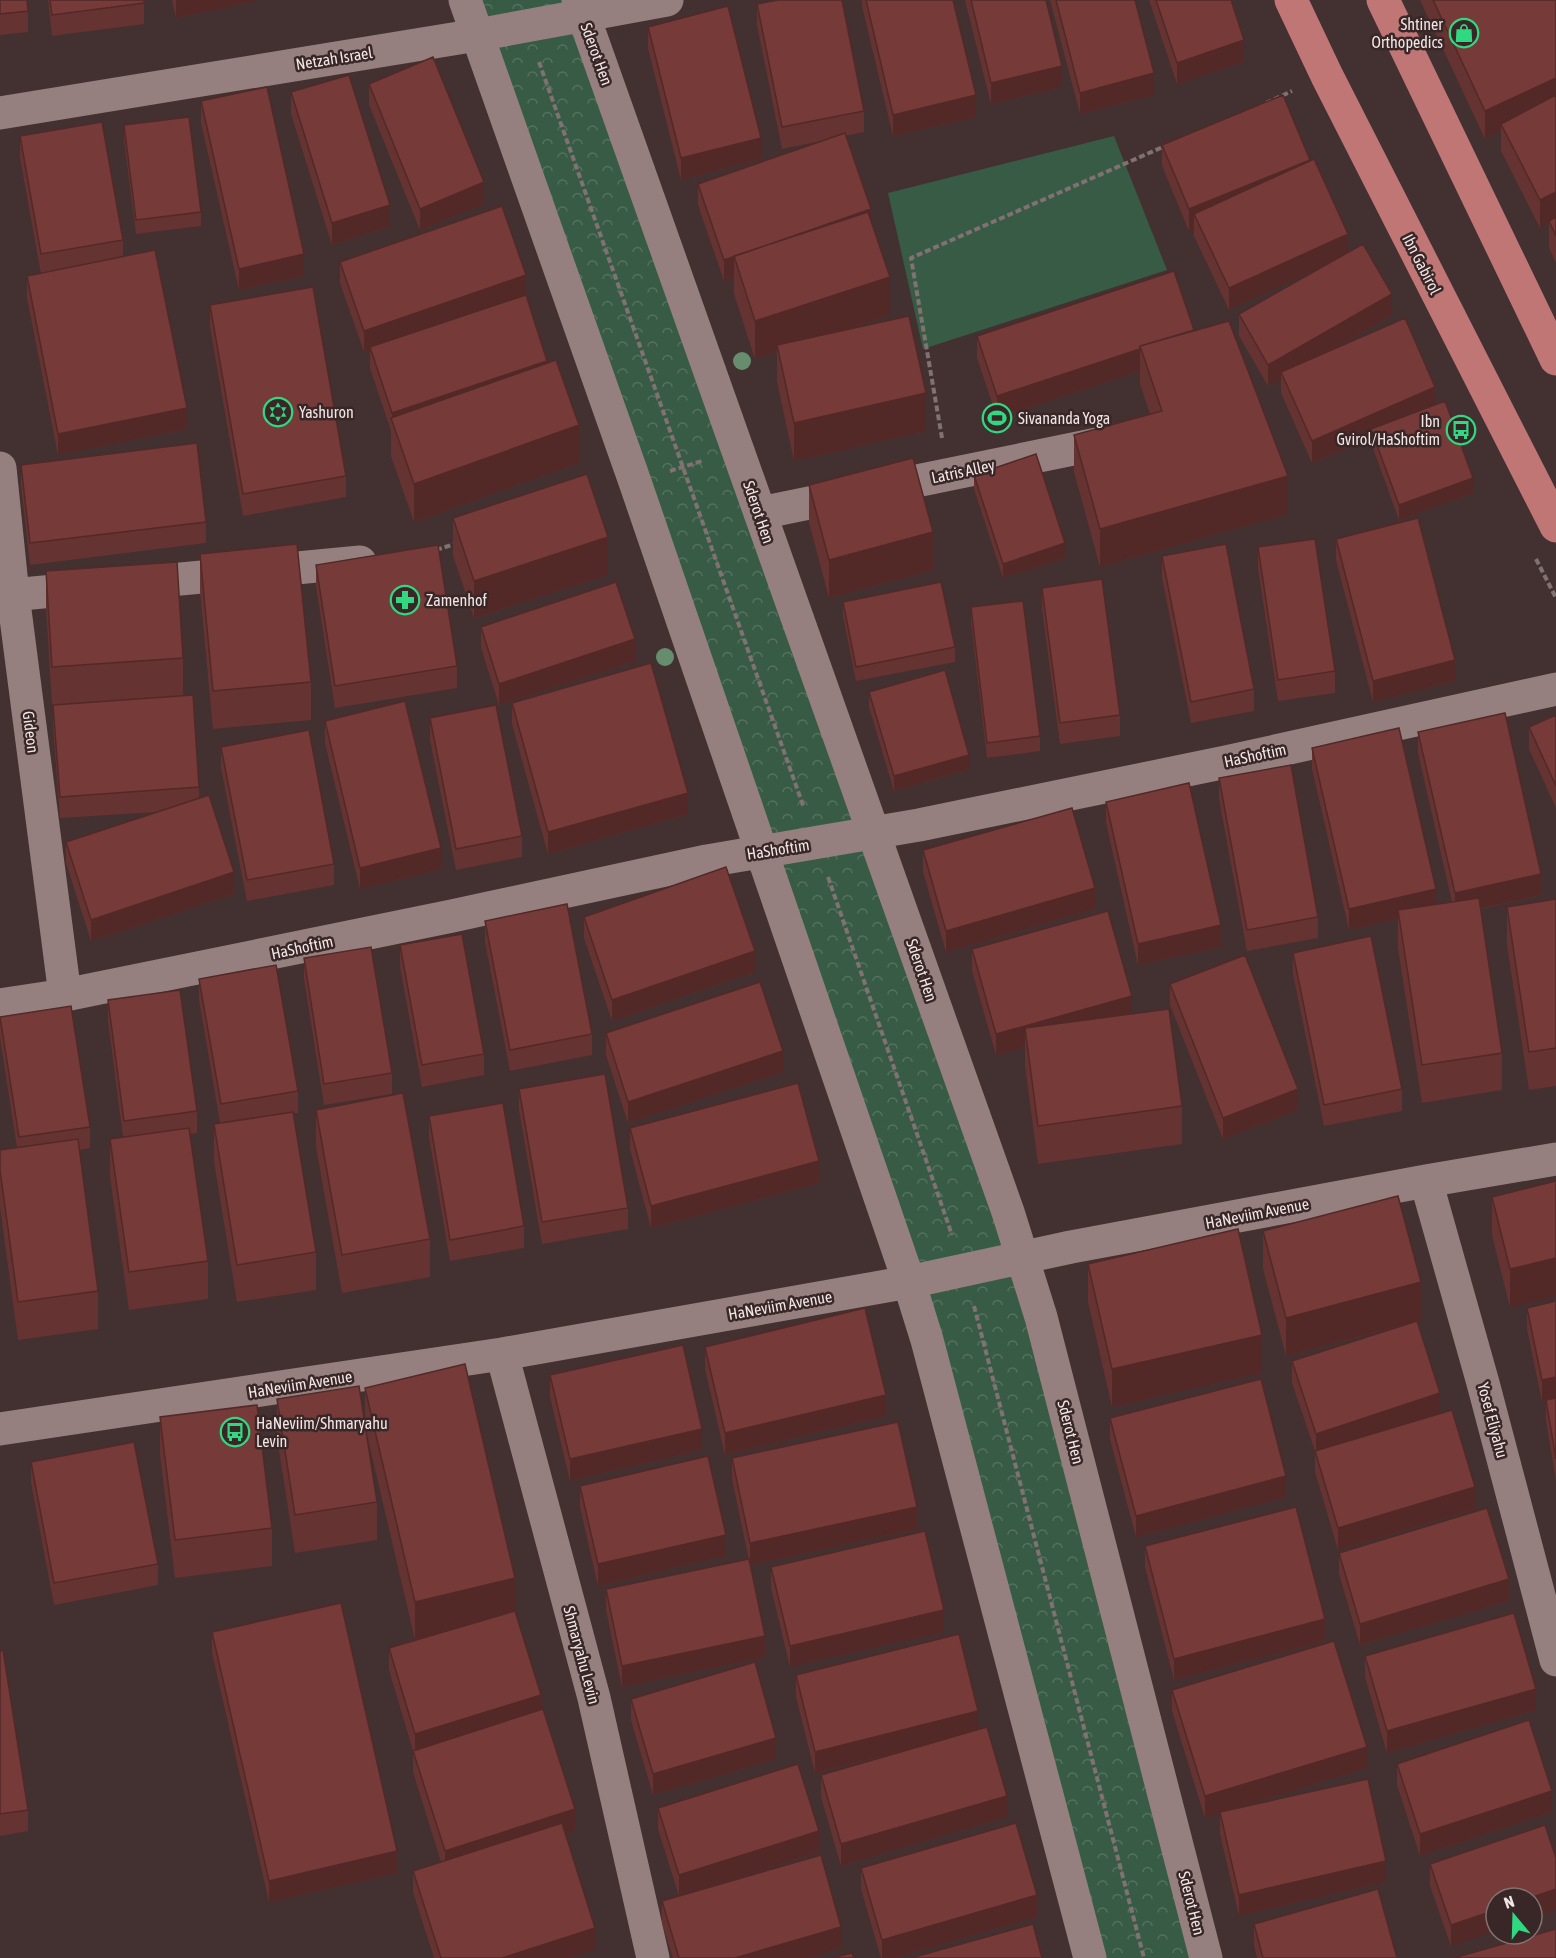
<svg xmlns="http://www.w3.org/2000/svg" width="1556" height="1958" viewBox="0 0 1556 1958" font-family="'Asap Condensed',sans-serif">
<style>
.park{fill:url(#park-crowns)}
.garden{fill:#375b44}
.lines{fill:none;stroke-linecap:round;stroke-linejoin:round}
.path{stroke:#817272;stroke-width:4;stroke-dasharray:6 3;stroke-linecap:butt}
.minor{stroke:#95807f;stroke-width:33}
.major{stroke:#c07674;stroke-width:33}
.tree{fill:#668d6e}
.wall{fill:#653331}
.shaded-wall{fill:#532928}
.building{fill:#763b39;stroke:#532928;stroke-width:1.5}
.labels{text-anchor:middle;stroke-width:5;stroke-linejoin:round;paint-order:stroke}
.poi-label{font-size:16px;fill:#f1e5e5;stroke:#382726;text-anchor:start}
.street-label{font-size:16px;fill:#f1e5e5;stroke:#382726}
</style>
<defs>
<pattern id="park-crowns" width="20" height="18" patternUnits="userSpaceOnUse" patternTransform="scale(1.5)"><rect width="20" height="18" fill="#375b44"/><path d="M2 6a3 3 0 1 1 6 0M12 15a3 3 0 1 1 6 0" fill="none" stroke="#54725f"/></pattern>
</defs>
<rect width="100%" height="100%" fill="#423130"/>
<path class="park" d="M479,0H565L1019,1282L1194,1958H1100L922,1276Z"/>
<path class="garden" d="M1114,136L1167,270L923,349L888,193Z"/>
<g class="lines">
<path class="path" d="M539,62L804,808
M1266,103L1292,91
M942,438L911,258L1165,146
M670,471L702,461
M436,550L458,543
M1536,559L1556,598
M828,877L952,1235
M974,1306L1144,1958"/>
<path class="minor" d="M465,0L635,482L909,1282L927,1340L1090,1958
M578,0L1008,1212L1041,1317L1206,1958
M0,113L477,35L667,0
M0,468L13,595L65,995
M760,513L1117,440
M0,596L360,562
M0,1005L65,995L452,916L707,861L919,825L1226,762L1556,689
M1426,1181L1483,1383L1556,1660
M502,1354L594,1698L653,1958
M0,1429L502,1354L909,1282L1071,1247L1426,1181L1556,1159"/>
<path class="major" d="M1291,0L1327,76L1556,526
M1383,0L1556,359"/>
</g>
<g class="tree">
<circle cx="742" cy="361" r="9"/>
<circle cx="665" cy="657" r="9"/>
</g>
<path class="wall" d="M0,0L28,11V32L0,35Z
M48,0H144V24L52,36Z
M172,0H256V1L176,18Z
M862,0H953L976,117L893,136L862,6Z
M965,0H1046L1062,87L991,104Z
M1050,0H1135L1154,95L1080,114Z
M1149,0H1231L1244,62L1177,84Z
M1420,0H1556V263L1549,248V223L1540,228L1501,151V131L1485,139Z
M757,4L864,111V132L845,136L871,220L890,315L845,330L926,431L794,461L777,382V352L755,359L734,294V278L724,281L698,205V184L826,140L782,149L757,25Z
M648,27L761,159L681,180L648,48Z
M369,84L484,204L420,230L369,105Z
M291,92L390,226L332,245L291,114Z
M201,101L304,276L239,290L201,123Z
M124,125L201,212V226L136,234L124,140Z
M20,136L123,240V257L187,429L58,455L27,298V276L41,274L20,158Z
M1162,145L1310,161L1348,252L1392,315L1331,350L1435,405L1473,493L1399,520L1371,443V437L1312,463L1281,393V379L1268,386L1239,336V314L1321,267L1229,310L1194,236V228L1189,231L1162,166Z
M340,262L526,295L579,463L414,522L391,456V431L370,368V350L364,352L340,283Z
M210,305L346,476V497L243,516L210,327Z
M1194,330L1288,514L1100,567L1074,472V435L1150,414L1140,384V371L997,418L977,358V336Z
M21,465L206,522V543L30,565L21,486Z
M974,475L1065,558L1003,578L974,489Z
M809,485L933,570L829,598L809,523Z
M453,518L608,575L474,618L453,556Z
M1336,539L1455,681L1373,702L1336,560Z
M1258,547L1335,671V693L1278,701L1258,568Z
M200,554L311,682V720L213,729L200,592Z
M1162,556L1254,689V711L1191,723L1162,578Z
M316,565L457,666V688L335,708L316,586Z
M46,571L183,658V696L52,705L46,608Z
M1042,588L1120,715V736L1060,744L1042,609Z
M843,602L955,647V662L856,681L843,616Z
M971,607L1040,736V751L987,758L971,622Z
M481,627L635,661L499,705L481,648Z
M869,692L969,769L894,791L869,707Z
M512,703L688,814L548,854L512,724Z
M53,705L199,787V798L234,894L91,941L66,863V842L158,812L60,818L53,727Z
M1556,715V808L1529,749V727Z
M430,718L522,836V857L456,870L430,740Z
M325,721L441,869L360,889L325,743Z
M1418,732L1541,895L1480,909L1502,1053V1090L1422,1103L1398,948V919L1349,930L1312,769V748L1436,905L1452,902L1418,753Z
M221,747L334,864V885L247,901L221,768Z
M1219,778L1318,917V938L1247,951L1219,799Z
M1106,802L1221,947L1138,965L1106,823Z
M923,850L1095,909L946,952L923,872Z
M1556,899V1086L1529,1090L1507,945V907Z
M584,917L755,972L612,1021L584,938Z
M485,921L592,1034V1055L510,1071L485,942Z
M400,945L484,1054V1075L422,1087L400,967Z
M972,949L1132,1014L1182,1106V1144L1038,1164L1025,1066V1047L996,1055L972,971Z
M1293,953L1402,1089V1111L1324,1126L1293,974Z
M304,958L392,1073V1094L324,1105L304,979Z
M199,979L298,1091V1113H293L316,1252V1290L237,1302L214,1162V1124L220,1123L199,1000Z
M1170,984L1298,1110L1223,1139L1170,1005Z
M108,1000L197,1111V1133L190,1134L208,1261V1299L129,1310L110,1177V1139L123,1137L108,1021Z
M0,1017L90,1127V1148L79,1150L98,1291V1329L18,1340L0,1207V1150L17,1148L0,1038Z
M606,1033L783,1072L628,1123L606,1055Z
M519,1089L628,1208V1229L542,1244L519,1110Z
M316,1110L430,1239V1277L342,1293L316,1147Z
M429,1116L524,1226V1248L450,1261L429,1137Z
M630,1128L819,1183L651,1228L630,1149Z
M1556,1181L1510,1307L1492,1235V1197Z
M1263,1231L1421,1320L1417,1321L1440,1414L1475,1509L1338,1550L1315,1472V1451L1292,1383V1361L1411,1323L1286,1356L1263,1269Z
M1088,1264L1262,1373L1112,1407L1088,1302Z
M1556,1301V1481L1546,1421V1401L1542,1402L1527,1329V1308Z
M705,1347L886,1416L725,1455L705,1369Z
M550,1375L702,1450L570,1481L550,1397Z
M365,1388L515,1611L541,1710L575,1831L565,1834L595,1949L569,1958H434L413,1892V1871L441,1862L413,1772V1751L389,1670V1648L423,1638L415,1640L367,1435L377,1502V1540L295,1553L277,1437V1399L365,1421Z
M160,1417L272,1528V1566L175,1578L160,1455Z
M1110,1418L1286,1497L1136,1537L1110,1439Z
M732,1458L917,1529L750,1565L732,1479Z
M31,1462L158,1564V1585L54,1605L31,1483Z
M580,1486L726,1556L598,1586L580,1507Z
M1145,1546L1325,1641L1174,1680L1145,1567Z
M1339,1553L1509,1601L1360,1645L1339,1574Z
M771,1567L944,1632L790,1667L771,1588Z
M606,1589L765,1657L622,1687L606,1610Z
M212,1632L397,1873L269,1902L212,1653Z
M0,1651L28,1810V1831L0,1836Z
M1365,1656L1536,1710L1387,1753L1365,1677Z
M796,1675L978,1729L1007,1817L841,1866L821,1797V1775L916,1748L815,1773L796,1697Z
M1172,1690L1367,1768L1227,1811L1386,1882L1239,1916L1220,1834V1813L1205,1818L1172,1711Z
M631,1699L776,1759L653,1795L631,1720Z
M1397,1764L1552,1812L1420,1856L1397,1785Z
M658,1808L819,1852L679,1896L658,1829Z
M1556,1858L1451,1946L1430,1886V1864Z
M861,1868L1037,1917L894,1958H881L861,1889Z
M662,1901L841,1948L808,1958H673L662,1923Z
M1254,1924L1397,1958H1257L1254,1945Z"/>
<path class="shaded-wall" d="M176,0H256V1L176,18Z
M1244,40V62L1177,84V63Z
M1062,66V87L991,104V83Z
M1154,73V95L1080,114V93Z
M1556,78V106L1501,124V131L1485,139V111Z
M976,95V117L893,136V115Z
M761,138V159L681,180V158Z
M1310,160V181L1194,214V228L1189,231V209Z
M484,182V204L420,230V209Z
M1556,192V219L1549,221V223L1540,228V200Z
M390,205V226L332,245V223Z
M871,209V231L734,257Z
M1348,234V255L1229,310V288Z
M304,254V276L239,290V269Z
M734,257V278L724,281V260Z
M526,275V297L370,347V350L364,352V331Z
M890,277V315L778,352L777,345V352L755,359V321Z
M1392,294V315L1284,377L1281,372V379L1268,386V365Z
M1140,349V371L997,418V396Z
M547,361V382L392,421V413Z
M1435,387V408L1371,429V437L1312,463V441Z
M926,393V431L794,461V423Z
M187,408V429L58,455V434Z
M579,425V463L414,522V484Z
M1288,476V514L1100,567V529Z
M1473,478V493L1399,520V505Z
M933,532V570L829,598V560Z
M608,537V575L474,618V581Z
M1065,543V558L1003,578V564Z
M635,639V661L499,705V684Z
M1455,660V681L1373,702V681Z
M969,755V769L894,791V776Z
M688,793V814L548,854V832Z
M441,848V869L360,889V868Z
M234,872V894L91,941V920Z
M1541,874V895L1455,914V893Z
M1095,888V909L946,952V931Z
M1436,889V910H1398V919L1349,930V909Z
M1221,925V947L1138,965V944Z
M755,951V972L612,1021V1000Z
M1132,996V1017L1025,1028V1047L996,1055V1034Z
M783,1051V1072L628,1123V1102Z
M1298,1089V1110L1223,1139V1118Z
M819,1161V1183L651,1228V1206Z
M1556,1258V1296L1510,1307V1269Z
M1421,1282V1320L1286,1356V1318Z
M1262,1335V1373L1112,1407V1369Z
M1556,1377V1399L1542,1402V1380Z
M1440,1393V1415L1316,1455V1434Z
M886,1395V1416L725,1455V1433Z
M702,1429V1450L570,1481V1459Z
M1286,1476V1497L1136,1537V1516Z
M1475,1487V1509L1338,1550V1528Z
M917,1507V1529L750,1565V1543Z
M726,1535V1556L598,1586V1564Z
M515,1578V1616L415,1640V1602Z
M1509,1579V1601L1360,1645V1624Z
M944,1610V1632L790,1667V1646Z
M1325,1619V1641L1174,1680V1659Z
M765,1636V1657L622,1687V1666Z
M1536,1689V1710L1387,1753V1731Z
M541,1695V1717L415,1755V1734Z
M978,1711V1732L815,1773V1752Z
M776,1738V1759L653,1795V1774Z
M1367,1747V1768L1205,1818V1796Z
M1552,1791V1812L1420,1856V1834Z
M1007,1796V1817L841,1866V1844Z
M575,1809V1831L445,1872V1851Z
M819,1831V1852L679,1896V1875Z
M397,1851V1873L269,1902V1881Z
M1386,1861V1882L1239,1916V1895Z
M1556,1889V1910L1532,1919V1898H1530Z
M1037,1895V1917L894,1958H882V1940Z
M1496,1910V1931L1451,1946V1925Z
M841,1927V1948L808,1958H735Z
M595,1928V1949L569,1958H502Z"/>
<path class="building" d="M0,0H27L28,11L0,14Z
M50,0H144V3L52,15Z
M778,0H842L864,111L782,127L757,4Z
M866,0H953L976,95L893,115Z
M971,0H1046L1062,66L991,83Z
M1056,0H1135L1154,73L1080,93Z
M1156,0H1231L1244,40L1177,63Z
M1433,0H1556V78L1485,111Z
M728,6L761,138L681,158L648,27Z
M433,57L484,182L420,209L369,84Z
M349,75L390,205L332,223L291,92Z
M267,87L304,254L239,269L201,101Z
M1283,95L1310,160L1189,209L1162,145Z
M1556,95V192L1540,200L1501,124Z
M189,117L201,212L136,220L124,125Z
M102,122L123,240L41,254L20,136Z
M845,133L871,209L724,260L698,184Z
M1314,159L1348,234L1229,288L1194,214Z
M502,206L526,275L364,331L340,262Z
M868,212L890,277L755,321L734,256Z
M1556,217V236L1549,221Z
M1363,244L1392,294L1268,365L1239,314Z
M155,250L187,408L58,434L27,276Z
M1174,271L1194,330L1140,346V349L997,396L977,336Z
M313,287L346,476L243,494L210,305Z
M526,295L547,361L392,413L370,347Z
M909,316L926,393L794,423L777,345Z
M1405,318L1435,387L1312,441L1281,372Z
M1229,321L1288,476L1100,529L1074,435L1162,411L1140,346Z
M556,360L579,425L414,484L391,418Z
M1445,401L1473,478L1399,505L1371,429Z
M197,443L206,522L30,543L21,465Z
M1036,454L1065,543L1003,564L974,475Z
M913,458L933,532L829,560L809,485Z
M587,474L608,537L474,581L453,518Z
M1418,518L1455,660L1373,681L1336,539Z
M1315,539L1335,671L1278,680L1258,547Z
M297,544L311,682L213,691L200,554Z
M1226,544L1254,689L1191,702L1162,556Z
M438,545L457,666L335,686L316,565Z
M177,562L183,658L52,667L46,571Z
M1102,579L1120,715L1060,723L1042,588Z
M616,582L635,639L499,684L481,627Z
M941,582L955,647L856,667L843,602Z
M1023,601L1040,736L987,743L971,607Z
M651,663L688,793L548,832L512,703Z
M945,670L969,755L894,776L869,692Z
M193,695L199,787L60,797L53,705Z
M405,701L441,848L360,868L325,721Z
M496,705L522,836L456,849L430,718Z
M1505,713L1541,874L1455,893L1418,732Z
M1556,715V786L1529,727Z
M1399,728L1436,889L1349,909L1312,748Z
M309,730L334,864L247,880L221,747Z
M1291,765L1318,917L1247,930L1219,778Z
M1189,783L1221,925L1138,944L1106,802Z
M209,795L234,872L91,920L66,842Z
M1072,808L1095,888L946,931L923,850Z
M726,867L755,951L612,1000L584,917Z
M1479,898L1502,1053L1422,1065L1398,910Z
M1556,899V1048L1529,1052L1507,907Z
M567,904L592,1034L510,1050L485,921Z
M1108,911L1132,996L996,1034L972,949Z
M462,934L484,1054L422,1065L400,945Z
M1371,936L1402,1089L1324,1105L1293,953Z
M371,947L392,1073L324,1084L304,958Z
M1245,955L1298,1089L1223,1118L1170,984Z
M276,965L298,1091L221,1104L199,979Z
M760,982L783,1051L628,1102L606,1033Z
M180,990L197,1111L124,1121L108,1000Z
M71,1006L90,1127L19,1137L0,1017Z
M1169,1009L1182,1106L1038,1126L1025,1028Z
M605,1074L628,1208L542,1222L519,1089Z
M798,1083L819,1161L651,1206L630,1128Z
M403,1093L430,1239L342,1255L316,1110Z
M503,1103L524,1226L450,1240L429,1116Z
M293,1112L316,1252L237,1265L214,1124Z
M189,1128L208,1261L129,1272L110,1139Z
M78,1139L98,1291L18,1302L0,1170V1150Z
M1556,1181V1258L1510,1269L1492,1197Z
M1398,1196L1421,1282L1286,1318L1263,1231Z
M1238,1229L1262,1335L1112,1369L1088,1264Z
M1556,1301V1377L1542,1380L1527,1308Z
M865,1308L886,1395L725,1433L705,1347Z
M1417,1321L1440,1393L1316,1434L1292,1361Z
M683,1345L702,1429L570,1459L550,1375Z
M465,1364L515,1578L415,1602L365,1388Z
M1261,1379L1286,1476L1136,1516L1110,1418Z
M359,1386L377,1502L295,1515L277,1399Z
M1556,1398V1459L1546,1400Z
M257,1405L272,1528L175,1540L160,1417Z
M1452,1410L1475,1487L1338,1528L1315,1451Z
M898,1422L917,1507L750,1543L732,1458Z
M134,1442L158,1564L54,1583L31,1462Z
M708,1456L726,1535L598,1564L580,1486Z
M1296,1507L1325,1619L1174,1659L1145,1546Z
M1487,1508L1509,1579L1360,1624L1339,1553Z
M925,1531L944,1610L790,1646L771,1567Z
M749,1559L765,1636L622,1666L606,1589Z
M341,1603L397,1851L269,1881L212,1632Z
M515,1611L541,1695L415,1734L389,1648Z
M1514,1613L1536,1689L1387,1731L1365,1656Z
M959,1634L978,1711L815,1752L796,1675Z
M1334,1641L1367,1747L1205,1796L1172,1690Z
M3,1650L28,1810L0,1814V1651Z
M755,1662L776,1738L653,1774L631,1699Z
M543,1709L575,1809L445,1851L413,1751Z
M1529,1720L1552,1791L1420,1834L1397,1764Z
M987,1727L1007,1796L841,1844L821,1775Z
M798,1764L819,1831L679,1875L658,1808Z
M1368,1779L1386,1861L1239,1895L1220,1812Z
M562,1823L595,1928L502,1958H441L413,1871Z
M1016,1823L1037,1895L882,1940L861,1868Z
M1545,1825L1556,1858V1889L1530,1898H1496V1910L1451,1925L1430,1864Z
M821,1855L841,1927L735,1958H679L662,1901Z
M1378,1889L1397,1958H1263L1254,1924Z
M1033,1924L1042,1958H911Z
M1556,1929V1958H1454Z
M852,1953L854,1958H832Z"/>
<defs>
<g id="shop-ring" transform="scale(1.5)"><circle r="9.5" fill="#382726" stroke="#31d882" stroke-width="1.5"/><path d="M-5-2.5h2.3a2.7 3.5 0 0 1 5.4 0H5L5.5 6h-11ZM-1.5-2.5h3a1.5 2.3 0 0 0-3 0Z" fill="#31d882"/></g>
<g id="synagogue-ring" transform="scale(1.5)"><circle r="9.5" fill="#382726" stroke="#31d882" stroke-width="1.5"/><path d="M0-6.5L5.6 3.2H-5.6ZM0 6.5L5.6-3.2H-5.6Z" fill="#31d882"/></g>
<g id="stadium-ring" transform="scale(1.5)"><circle r="9.5" fill="#382726" stroke="#31d882" stroke-width="1.5"/><path d="M0-5a6.5 5 0 1 0 0 10a6.5 5 0 1 0 0-10ZM-3.5-1.8h7v3.6h-7Z" fill="#31d882"/></g>
<g id="bus-ring" transform="scale(1.5)"><circle r="9.5" fill="#382726" stroke="#31d882" stroke-width="1.5"/><path d="M-5-6H5V4H4V6H2V4H-2V6H-4V4H-5ZM-3.5-4V0h7V-4ZM-3.5 1.2v1.5H-2V1.2ZM2 1.2v1.5H3.5V1.2Z" fill="#31d882"/></g>
<g id="pharmacy-ring" transform="scale(1.5)"><circle r="9.5" fill="#382726" stroke="#31d882" stroke-width="1.5"/><path d="M-2-6h4v4h4v4h-4v4h-4v-4h-4v-4h4Z" fill="#31d882"/></g>
</defs>
<g fill-rule="evenodd">
<use href="#shop-ring" x="1464" y="33"/>
<use href="#synagogue-ring" x="278" y="412"/>
<use href="#stadium-ring" x="997" y="418"/>
<use href="#bus-ring" x="1461" y="430"/>
<use href="#pharmacy-ring" x="405" y="600"/>
<use href="#bus-ring" x="235" y="1432"/>
</g>
<g class="labels">
<g class="poi-label">
<text x="1443" y="30" text-anchor="end">Shtiner<tspan x="1443" dy="18">Orthopedics</tspan></text>
<text x="299" y="418">Yashuron</text>
<text x="1018" y="424">Sivananda Yoga</text>
<text x="1440" y="427" text-anchor="end">Ibn<tspan x="1440" dy="18">Gvirol/HaShoftim</tspan></text>
<text x="426" y="606">Zamenhof</text>
<text x="256" y="1429">HaNeviim/Shmaryahu<tspan x="256" dy="18">Levin</tspan></text>
</g>
<g class="street-label">
<text transform="translate(597 54) rotate(70)" y="6">Sderot Hen</text>
<text transform="translate(334 58) rotate(-9)" y="6">Netzah Israel</text>
<text transform="translate(1422 264) rotate(63)" y="6">Ibn Gabirol</text>
<text transform="translate(963 471) rotate(-12)" y="6">Latris Alley</text>
<text transform="translate(759 512) rotate(71)" y="6">Sderot Hen</text>
<text transform="translate(31 732) rotate(83)" y="6">Gideon</text>
<text transform="translate(1255 755) rotate(-12)" y="6">HaShoftim</text>
<text transform="translate(778 849) rotate(-9)" y="6">HaShoftim</text>
<text transform="translate(302 947) rotate(-12)" y="6">HaShoftim</text>
<text transform="translate(922 970) rotate(71)" y="6">Sderot Hen</text>
<text transform="translate(1257 1213) rotate(-11)" y="6">HaNeviim Avenue</text>
<text transform="translate(780 1305) rotate(-10)" y="6">HaNeviim Avenue</text>
<text transform="translate(300 1384) rotate(-9)" y="6">HaNeviim Avenue</text>
<text transform="translate(1493 1420) rotate(75)" y="6">Yosef Eliyahu</text>
<text transform="translate(1071 1432) rotate(76)" y="6">Sderot Hen</text>
<text transform="translate(582 1655) rotate(75)" y="6">Shmaryahu Levin</text>
<text transform="translate(1192 1903) rotate(76)" y="6">Sderot Hen</text>
</g>
</g>
<g transform="translate(1514 1916) rotate(341)"><circle r="28" fill="#382726" stroke="#827372" stroke-width="1.5"/>
<path d="M0-4.5L10 22L0 15L-10 22Z" fill="#31d882"/>
<text y="-9" font-size="16" font-weight="bold" text-anchor="middle" fill="#f1e5e5">N</text>
</g>
</svg>
